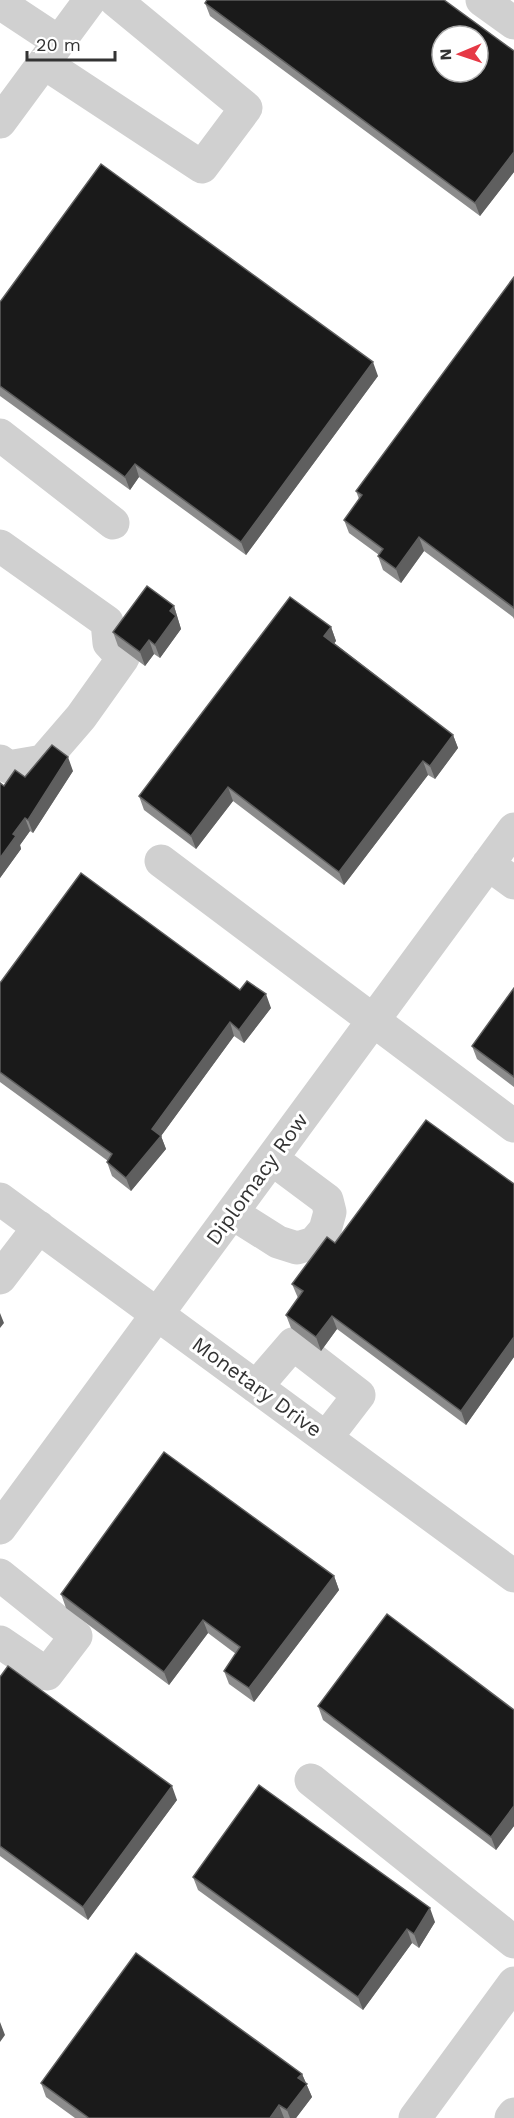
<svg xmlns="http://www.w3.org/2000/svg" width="514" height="2118" viewBox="0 0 514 2118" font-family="'Work Sans',sans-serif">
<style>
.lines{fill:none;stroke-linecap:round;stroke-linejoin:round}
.minor{stroke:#d0d0d0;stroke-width:33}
.wall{fill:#8c8c8c}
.shaded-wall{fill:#5f5f5f}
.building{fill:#1a1a1a;stroke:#5f5f5f;stroke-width:1.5;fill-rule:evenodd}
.labels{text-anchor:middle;stroke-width:6;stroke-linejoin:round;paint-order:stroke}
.street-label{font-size:21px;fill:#333;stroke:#fff}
</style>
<rect width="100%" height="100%" fill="#fff"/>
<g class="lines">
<path class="minor" d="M482,0L514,23
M0,3L59,42
M44,63L202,167L246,108L115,0
M0,122L90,0
M0,435L113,523
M0,546L107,622L109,643L123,658L81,717L43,761L8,767L0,761
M161,861L514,1126
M488,864L514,883
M0,1199L514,1576
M232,1213L278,1242L297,1248L314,1243L325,1230L330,1212L327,1200L272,1159
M0,1278L39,1227
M256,1387L293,1344L359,1395L326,1438
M0,1528L514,829
M0,1575L76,1636L47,1674L0,1642
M311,1780L514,1942
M415,2118L514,1983
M511,2118L514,2114"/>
</g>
<path class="wall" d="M205,3L514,51V172L480,216L210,16Z
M514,277V619L513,617L424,551L401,583L383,570L378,556L379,555L349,533L344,520L359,499L356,491Z
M0,302L378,376L246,555L139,477L130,490L0,396Z
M174,606L181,629L160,658L154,654L145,666L118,646L113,632Z
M331,627L336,641L334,643L453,735L458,748L435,779L428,775L344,885L233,801L196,849L144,810L139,796Z
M73,771L33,833L30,831L20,845L21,849L0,878V783L4,786L25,777Z
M0,983L240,990L271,1008L244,1043L234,1036L161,1136L166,1149L131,1191L112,1176L107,1162L108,1161L0,1082Z
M514,988V1087L477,1059L472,1046Z
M514,1184V1357L466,1425L337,1329L321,1351L291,1328L286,1315L298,1298L292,1284L335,1243Z
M334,1576L339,1590L254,1702L229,1684L224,1671L236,1654L208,1633L169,1685L66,1608L61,1594Z
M0,1677L177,1800L88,1920L0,1856Z
M318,1706L514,1710V1826L496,1850L323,1720Z
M193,1877L435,1922L419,1948L412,1943L363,2010L198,1890Z
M302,2074L312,2097L296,2118H75L46,2097L41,2083Z"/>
<path class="shaded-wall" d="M514,152V172L480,216L475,203Z
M373,362L378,376L246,555L241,542Z
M135,464L139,477L130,490L125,477Z
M419,537L424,551L401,583L396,569Z
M174,606L181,629L160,658L155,645L170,611Z
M331,627L336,641L329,650L324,636Z
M149,640L154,654L145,666L140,652Z
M453,735L458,748L435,779L430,766Z
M68,757L73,771L33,833L28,820Z
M423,761L428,775L344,885L339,872Z
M228,787L233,801L196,849L191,836Z
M25,818L30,831L20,845L21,849L0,878V858L13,834Z
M266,994L271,1008L244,1043L239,1030Z
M230,1022L234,1036L161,1136L166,1149L131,1191L126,1178L152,1129Z
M0,1313L4,1323L0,1328Z
M332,1316L337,1329L321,1351L316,1337Z
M514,1337V1357L466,1425L461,1411Z
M334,1576L339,1590L254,1702L249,1688Z
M203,1620L208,1633L169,1685L164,1672Z
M172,1786L177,1800L88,1920L83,1907Z
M514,1806V1826L496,1850L491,1837Z
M430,1908L435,1922L419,1948L414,1934Z
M407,1929L412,1943L363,2010L358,1997Z
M0,2022L5,2035L0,2042Z
M302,2074L312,2097L296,2118H290L287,2110L298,2078Z
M279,2105L284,2118H270Z"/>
<path class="building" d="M207,0H444L514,51V152L475,203L205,3ZM442,36H478V72H442Z
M101,164L373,362L241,542L135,464L125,477L0,386V302Z
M514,277V608L419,537L396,569L378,556L383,549L344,520L362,495L356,491Z
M147,586L174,606L170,611L176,616L155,645L149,640L140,652L113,632Z
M290,597L331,627L324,636L453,735L430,766L423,761L339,872L228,787L191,836L139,796Z
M52,745L68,757L28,820L25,818L13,834L16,836L0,858V783L4,786L15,770L25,777Z
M81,873L240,990L247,981L266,994L239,1030L230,1022L152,1129L161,1136L126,1178L107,1162L112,1154L0,1072V983Z
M514,988V1077L472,1046Z
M426,1120L514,1184V1337L461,1411L332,1316L316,1337L286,1315L303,1291L292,1284L327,1237L335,1243Z
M164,1452L334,1576L249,1688L224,1671L240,1647L203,1620L164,1672L61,1594Z
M387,1614L514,1710V1806L491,1837L318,1706Z
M8,1666L172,1786L83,1907L0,1846V1677Z
M259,1785L430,1908L414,1934L407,1929L358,1997L193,1877Z
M136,1953L302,2074L298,2078L307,2084L287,2110L279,2105L270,2118H89L41,2083Z"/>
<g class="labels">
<g class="street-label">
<text transform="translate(257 1179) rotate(-54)" y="7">Diplomacy Row</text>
<text transform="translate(257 1387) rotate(36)" y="7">Monetary Drive</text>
</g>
</g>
<g transform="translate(460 54) rotate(268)"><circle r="28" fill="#ffffff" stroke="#adadad" stroke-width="1.5"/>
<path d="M0-4.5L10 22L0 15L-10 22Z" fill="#e63946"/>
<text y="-9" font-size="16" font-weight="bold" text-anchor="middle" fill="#333333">N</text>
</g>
<path d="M27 51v9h88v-9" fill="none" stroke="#333333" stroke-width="3"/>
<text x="36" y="51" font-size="18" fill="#333333" stroke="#ffffff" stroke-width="4.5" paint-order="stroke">20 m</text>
</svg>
